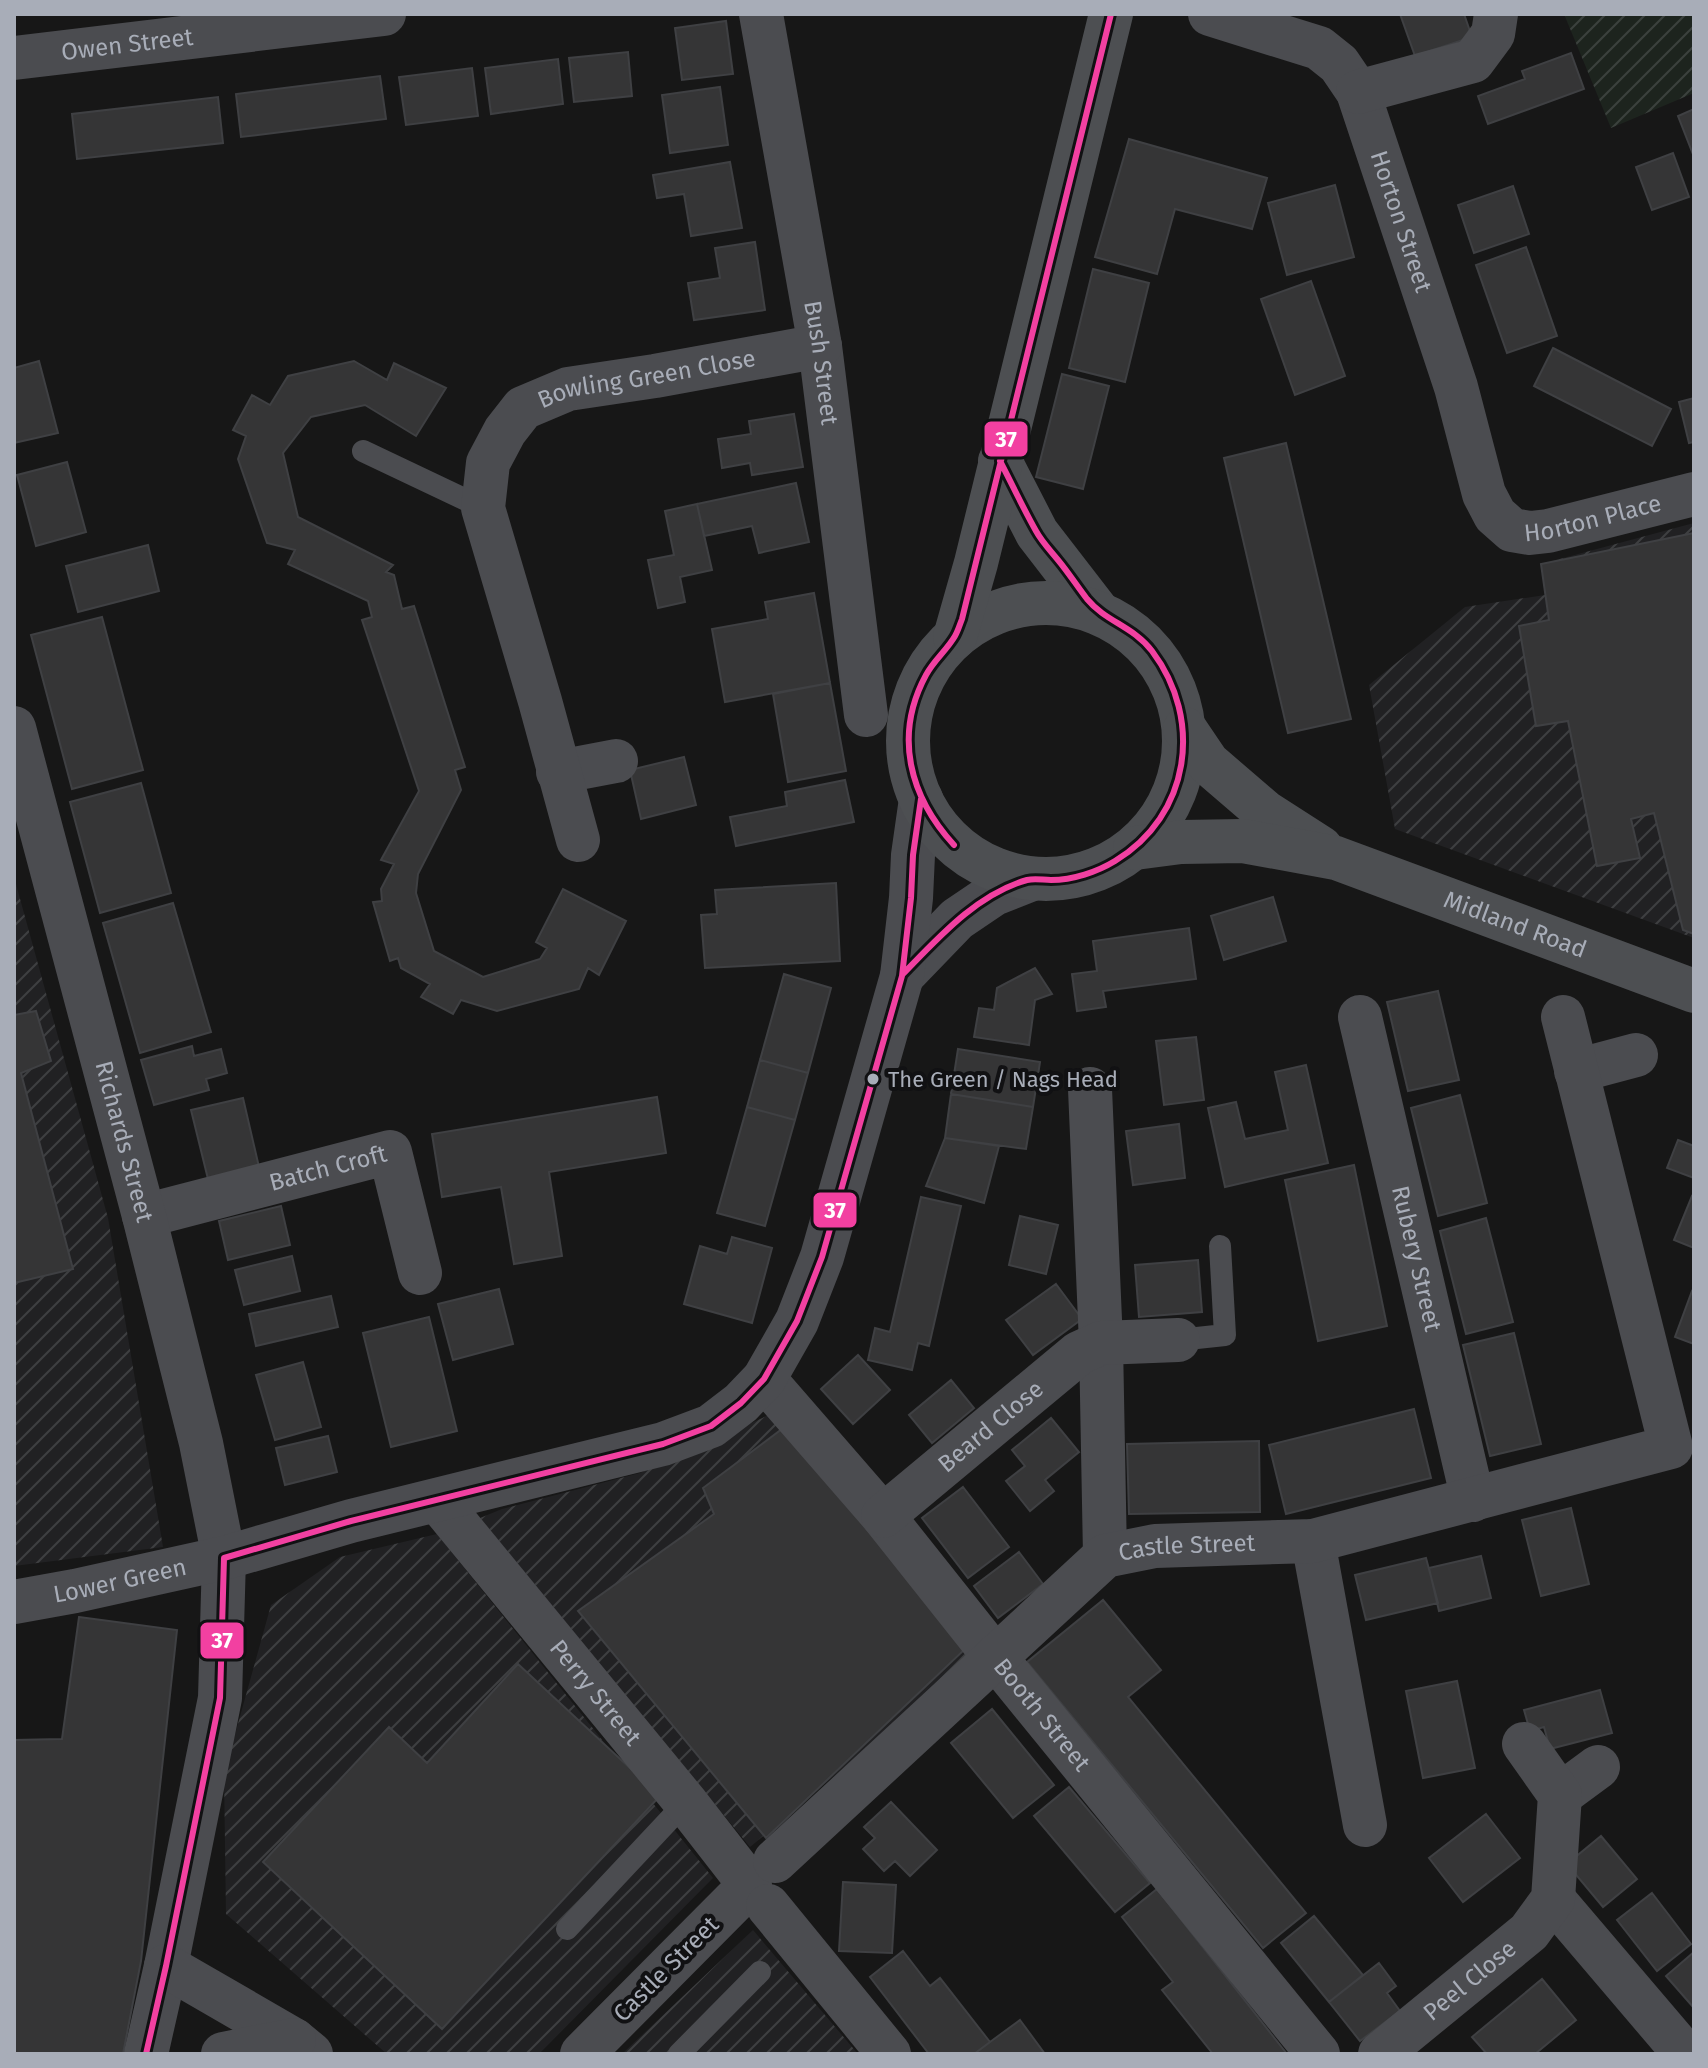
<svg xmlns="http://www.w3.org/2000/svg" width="1708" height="2068" viewBox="0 0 1708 2068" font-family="'Fira Sans',sans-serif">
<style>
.industrial{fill:url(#industrial-furrows)}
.garden{fill:url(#garden-furrows)}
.building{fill:#353536;stroke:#3f4043;stroke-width:2}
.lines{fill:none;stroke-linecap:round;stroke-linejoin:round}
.service{stroke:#4b4c50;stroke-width:22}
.minor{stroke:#4b4c50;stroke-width:44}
.tertiary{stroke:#4b4c50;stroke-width:44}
.primary{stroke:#4d4f52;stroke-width:44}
.bus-1-casing{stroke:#111113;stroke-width:12}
.bus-1{stroke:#f240a1;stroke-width:6}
.bus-dot{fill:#a8adb8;stroke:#111113;stroke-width:3}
.labels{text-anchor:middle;stroke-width:8;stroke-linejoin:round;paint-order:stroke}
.bus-label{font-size:22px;fill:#a8adb8;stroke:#111113;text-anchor:start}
.street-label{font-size:24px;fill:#a8adb8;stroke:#111113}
.line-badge{stroke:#111113;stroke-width:3}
.badge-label{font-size:22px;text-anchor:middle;font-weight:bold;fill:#fff}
</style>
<defs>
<pattern id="industrial-furrows" width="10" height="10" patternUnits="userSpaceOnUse" patternTransform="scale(2)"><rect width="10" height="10" fill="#212123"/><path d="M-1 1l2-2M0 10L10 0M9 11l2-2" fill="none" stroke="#3e3f41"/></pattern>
<pattern id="garden-furrows" width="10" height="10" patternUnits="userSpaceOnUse" patternTransform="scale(2)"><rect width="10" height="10" fill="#1d241e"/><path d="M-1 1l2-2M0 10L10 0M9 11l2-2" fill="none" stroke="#3b413d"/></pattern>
</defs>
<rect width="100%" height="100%" fill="#171717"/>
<path class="industrial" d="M1694,523V938L1395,829L1369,685L1465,607L1545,595L1541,564Z
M14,877L108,1218L163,1547L14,1566Z
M780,1410L978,1654L750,1847L480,1518L502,1509L640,1473Z
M437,1534L713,1878L539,2054H387L226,1914L224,1774L271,1605L340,1557Z
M753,1930L858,2054H622Z"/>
<path class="garden" d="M1564,14H1694V93L1611,128Z"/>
<path class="building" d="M1400,14H1464L1472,37L1415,56Z
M726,21L733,74L682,80L675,28Z
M628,52L632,96L574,102L569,58Z
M1571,53L1584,89L1488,124L1478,96L1525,79L1522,71Z
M558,59L563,104L491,114L485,68Z
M472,68L478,116L406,125L399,77Z
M380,76L386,119L241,137L236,94Z
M720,87L728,145L670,153L662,95Z
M218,97L223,143L77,159L72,114Z
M1694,109V157L1678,116Z
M1129,139L1267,178L1252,229L1175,209L1157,274L1095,257Z
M1673,153L1689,197L1652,210L1636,167Z
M730,162L742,228L691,236L684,194L657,198L653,175Z
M1335,185L1354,257L1287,275L1268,203Z
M1513,186L1529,234L1474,253L1458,205Z
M755,242L765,310L694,320L688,283L720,278L715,248Z
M1526,247L1557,336L1507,353L1476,265Z
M1093,269L1149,283L1125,382L1069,368Z
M1311,281L1345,376L1295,395L1261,299Z
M1553,348L1671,409L1652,446L1534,386Z
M39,361L58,433L14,443V368Z
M354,361L387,380L394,363L446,388L416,436L365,405L311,417L283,453L298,517L393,565L386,572L394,575L402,609L414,606L465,767L455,770L461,790L418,874L416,893L434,951L483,977L540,959L547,948L536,942L563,889L626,921L599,975L588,968L579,989L497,1011L461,1000L453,1014L421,997L430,984L401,968L398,958L390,961L373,902L382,901L381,889L394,864L381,860L419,791L362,620L372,617L368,601L288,564L295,550L267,543L238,459L246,436L233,430L252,395L270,405L288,376Z
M1062,374L1109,386L1083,489L1036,477Z
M1694,398V442L1689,443L1679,402Z
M794,414L803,467L752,475L750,463L722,468L718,439L751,434L749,421Z
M1286,443L1351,719L1288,733L1224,458Z
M67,462L86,532L36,546L17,475Z
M796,483L809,542L759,553L752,526L704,536L697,504Z
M697,504L712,570L680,577L685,602L658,608L648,560L674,555L665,511Z
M1694,533V934L1683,930L1654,813L1631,819L1640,858L1597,866L1568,721L1536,726L1519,626L1549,620L1541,564Z
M148,545L159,591L78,612L66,566Z
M814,593L830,683L725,702L712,629L768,619L765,602Z
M102,617L143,770L72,789L31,635Z
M830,683L846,771L788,782L773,694Z
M684,757L696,805L641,819L630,770Z
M845,780L854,822L736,846L730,817L787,806L785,792Z
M141,783L171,893L100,913L70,802Z
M836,883L840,961L705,968L701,915L717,914L715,890Z
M1273,897L1286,941L1224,960L1211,916Z
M173,903L211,1032L140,1053L103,923Z
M1189,928L1196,979L1103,991L1106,1007L1077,1011L1072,974L1097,971L1093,941Z
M1035,968L1052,994L1035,1000L1029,1045L974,1037L979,1008L994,1010L997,988Z
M784,974L831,988L808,1073L760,1060Z
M1438,991L1459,1080L1408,1091L1387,1002Z
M36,1011L51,1061L21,1073L73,1269L14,1283V1015Z
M1196,1037L1204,1100L1164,1105L1156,1041Z
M192,1046L194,1056L221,1049L227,1073L206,1079L209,1090L154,1105L141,1060Z
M958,1049L1040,1062L1033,1107L951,1094Z
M760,1060L808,1073L795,1120L747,1107Z
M1306,1065L1328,1163L1225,1187L1208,1108L1236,1102L1245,1139L1288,1130L1275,1072Z
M951,1094L1033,1107L1026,1149L945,1138Z
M1460,1095L1487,1203L1438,1216L1411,1108Z
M657,1097L666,1153L549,1172L562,1256L514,1264L501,1187L442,1197L432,1134Z
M243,1098L259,1167L208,1179L191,1110Z
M747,1107L795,1120L765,1226L717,1213Z
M1179,1124L1185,1178L1133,1185L1126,1131Z
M945,1138L999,1146L984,1203L926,1186Z
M1678,1140L1694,1146V1178L1667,1168Z
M1354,1165L1387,1326L1318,1341L1285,1180Z
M1692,1196L1694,1197V1248L1674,1240Z
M921,1197L961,1206L929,1346L918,1343L912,1370L868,1360L875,1328L890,1332Z
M281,1206L290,1245L228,1260L219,1221Z
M1020,1216L1058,1225L1046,1274L1009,1265Z
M1486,1218L1513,1322L1466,1334L1440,1231Z
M732,1237L772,1248L752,1323L684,1304L700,1246L727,1254Z
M292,1256L300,1291L244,1305L235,1270Z
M1198,1260L1202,1312L1139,1317L1135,1265Z
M1056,1284L1082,1319L1033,1355L1006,1320Z
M499,1289L513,1344L453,1360L438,1304Z
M1692,1291L1694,1292V1344L1675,1337Z
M331,1296L338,1327L256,1346L249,1314Z
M429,1317L457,1431L391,1447L363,1333Z
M1514,1333L1541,1444L1490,1456L1463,1345Z
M858,1355L890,1390L853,1424L821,1389Z
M303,1362L321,1427L275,1440L256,1375Z
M951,1380L974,1408L932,1443L909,1415Z
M1414,1409L1431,1478L1286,1514L1269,1445Z
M1051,1418L1079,1452L1045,1480L1054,1491L1030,1511L1006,1481L1025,1466L1012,1450Z
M786,1426L964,1650L766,1838L578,1611L714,1514L703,1488Z
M328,1436L337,1472L285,1485L276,1448Z
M1259,1441L1260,1512L1129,1514L1127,1444Z
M963,1487L1009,1547L968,1578L922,1518Z
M1571,1508L1589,1584L1541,1596L1522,1520Z
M1019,1552L1043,1584L998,1618L974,1586Z
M1481,1556L1491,1598L1439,1611L1429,1568Z
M1426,1558L1438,1603L1366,1620L1355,1575Z
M1103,1600L1161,1670L1128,1697L1306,1913L1263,1948L1027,1662Z
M79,1617L177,1630L141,1961L123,2054H14V1740L62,1739Z
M518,1664L660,1796L442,2029L263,1862L389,1727L427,1763Z
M1457,1681L1475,1768L1423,1778L1406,1691Z
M1600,1690L1612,1733L1550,1749L1544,1727L1530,1731L1524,1710Z
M992,1709L1054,1785L1013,1818L951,1743Z
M1069,1787L1150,1883L1115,1912L1034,1816Z
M891,1802L937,1850L910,1876L895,1861L884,1871L863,1849L875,1838L864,1827Z
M1486,1814L1520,1858L1463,1902L1429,1858Z
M1601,1836L1637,1879L1603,1907L1567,1864Z
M843,1882L896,1885L892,1953L839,1951Z
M1157,1889L1287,2054H1213L1162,1990L1173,1982L1122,1917Z
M1652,1893L1691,1944L1657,1971L1617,1920Z
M1314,1916L1363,1975L1329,2002L1281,1943Z
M903,1951L930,1986L940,1978L990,2042L974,2054H929L870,1977Z
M1694,1952V2008L1666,1976Z
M1379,1963L1396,1986L1387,1993L1400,2011L1360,2041L1329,2002Z
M1542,1979L1576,2020L1535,2054H1487L1472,2037Z
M1020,2020L1045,2054H974L990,2042Z"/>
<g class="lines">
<path class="service" d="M363,451L483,508
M1178,1340L1225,1335L1220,1246
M567,1929L671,1818L687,1804
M679,2054L760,1972"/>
<g class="minor">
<path id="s1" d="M761,14L820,346L866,715"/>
<path id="s2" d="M1210,14L1319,48L1339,64L1358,92L1456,387L1484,494L1495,515L1512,530L1530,533L1548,531L1694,494"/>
<path id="s3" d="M14,58L384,14"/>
<path d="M1358,92L1473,61L1493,34L1496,14"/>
<path d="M558,772L616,761"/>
<path id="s4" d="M578,840L540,701L483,508L488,463L505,431L523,408L568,389L655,376L820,346"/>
<path id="s5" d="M1360,1017L1473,1500"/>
<path d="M1576,1071L1636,1055"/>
<path d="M1090,1089L1101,1343L1105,1556"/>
<path id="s6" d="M144,1216L390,1152L420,1273"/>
<path id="s7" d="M764,1379L883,1516L995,1657L1318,2054"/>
<path id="s8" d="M438,1501L687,1804L750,1885L582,2054"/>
<path id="s9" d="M883,1516L1079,1353L1101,1343L1178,1340"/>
<path d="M1313,1541L1365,1825"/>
<path d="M1560,1795L1598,1767"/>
<path id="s10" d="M775,1861L1105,1556L1155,1546L1313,1541L1671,1447L1563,1017"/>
<path d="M1553,1899L1685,2054"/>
<path d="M768,1906L889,2054"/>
<path id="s11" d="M1380,2054L1529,1932L1553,1899L1560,1795L1524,1744"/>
</g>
<g class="tertiary">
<path id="s12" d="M14,728L144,1216L201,1443L224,1558L220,1698L166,1966L146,2054"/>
<path d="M902,976L957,919L994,894L1032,879"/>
<path id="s13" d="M14,1602L75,1591L224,1558L351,1521L663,1444L711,1426L741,1403L764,1379L797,1321L822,1257L902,976L911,898L913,855L921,799"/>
<path d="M166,1966L294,2040L311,2054"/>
<path d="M223,2054L294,2040"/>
</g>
<g class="primary">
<path d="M1000,461L1037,533L1098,612"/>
<circle cx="1046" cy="741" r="138"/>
<path d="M955,637L976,563L1111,14"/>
<path d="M1185,729L1208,763L1265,812L1321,848"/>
<path id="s14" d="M1135,848L1181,842L1243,841L1336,858L1694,991"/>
</g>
<g class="bus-1-casing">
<path id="bus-1" d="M954,845C910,797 893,736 926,675C934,660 947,650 955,636C958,631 960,624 962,619L1111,14
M903,974C938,938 977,894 1027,880C1035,878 1043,880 1051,880C1073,880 1097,872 1115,861C1190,816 1204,720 1152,651C1133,626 1106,622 1087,599C1077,586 1068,572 1058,560C1050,550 1042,542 1036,531C1023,508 1012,484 1000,461
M146,2054L166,1966L220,1698L224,1558L351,1521L663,1444L711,1426L741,1403L764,1379L797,1321L822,1257L902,976L911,898L913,855L921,799"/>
</g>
<use href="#bus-1" class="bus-1"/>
</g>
<circle class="bus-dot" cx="873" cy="1079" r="7"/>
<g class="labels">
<g class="bus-label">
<text x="888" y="1087">The Green / Nags Head</text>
</g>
<g class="street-label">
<text dy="8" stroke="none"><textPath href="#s3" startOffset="114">Owen Street</textPath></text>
<text dy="8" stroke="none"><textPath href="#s2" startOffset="310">Horton Street</textPath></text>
<text dy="8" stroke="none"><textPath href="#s1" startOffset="354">Bush Street</textPath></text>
<text dy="8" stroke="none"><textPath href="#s4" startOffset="584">Bowling Green Close</textPath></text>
<text dy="8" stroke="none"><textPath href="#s2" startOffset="724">Horton Place</textPath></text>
<text dy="8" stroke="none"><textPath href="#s14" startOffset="394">Midland Road</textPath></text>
<text dy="8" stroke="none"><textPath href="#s12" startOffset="428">Richards Street</textPath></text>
<text dy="8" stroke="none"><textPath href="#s6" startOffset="190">Batch Croft</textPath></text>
<text dy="8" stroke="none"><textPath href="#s5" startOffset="248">Rubery Street</textPath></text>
<text dy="8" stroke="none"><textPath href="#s9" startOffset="140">Beard Close</textPath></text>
<text dy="8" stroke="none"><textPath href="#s10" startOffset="532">Castle Street</textPath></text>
<text dy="8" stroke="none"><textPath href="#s13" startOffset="108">Lower Green</textPath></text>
<text dy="8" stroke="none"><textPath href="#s8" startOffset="248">Perry Street</textPath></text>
<text dy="8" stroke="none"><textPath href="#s7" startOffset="436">Booth Street</textPath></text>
<text transform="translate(666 1969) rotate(-45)" y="8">Castle Street</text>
<text dy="8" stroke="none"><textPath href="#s11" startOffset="116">Peel Close</textPath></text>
</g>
</g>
<g class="line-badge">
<rect x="983" y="420" width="46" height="38" rx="8" fill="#f240a1"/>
<rect x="812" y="1191" width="46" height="38" rx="8" fill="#f240a1"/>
<rect x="199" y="1621" width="46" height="39" rx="8" fill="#f240a1"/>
</g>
<g class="badge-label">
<text x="1006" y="447">37</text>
<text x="835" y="1218">37</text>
<text x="222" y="1648">37</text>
</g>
<rect width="1708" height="2068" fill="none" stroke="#a8adb8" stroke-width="32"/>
</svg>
